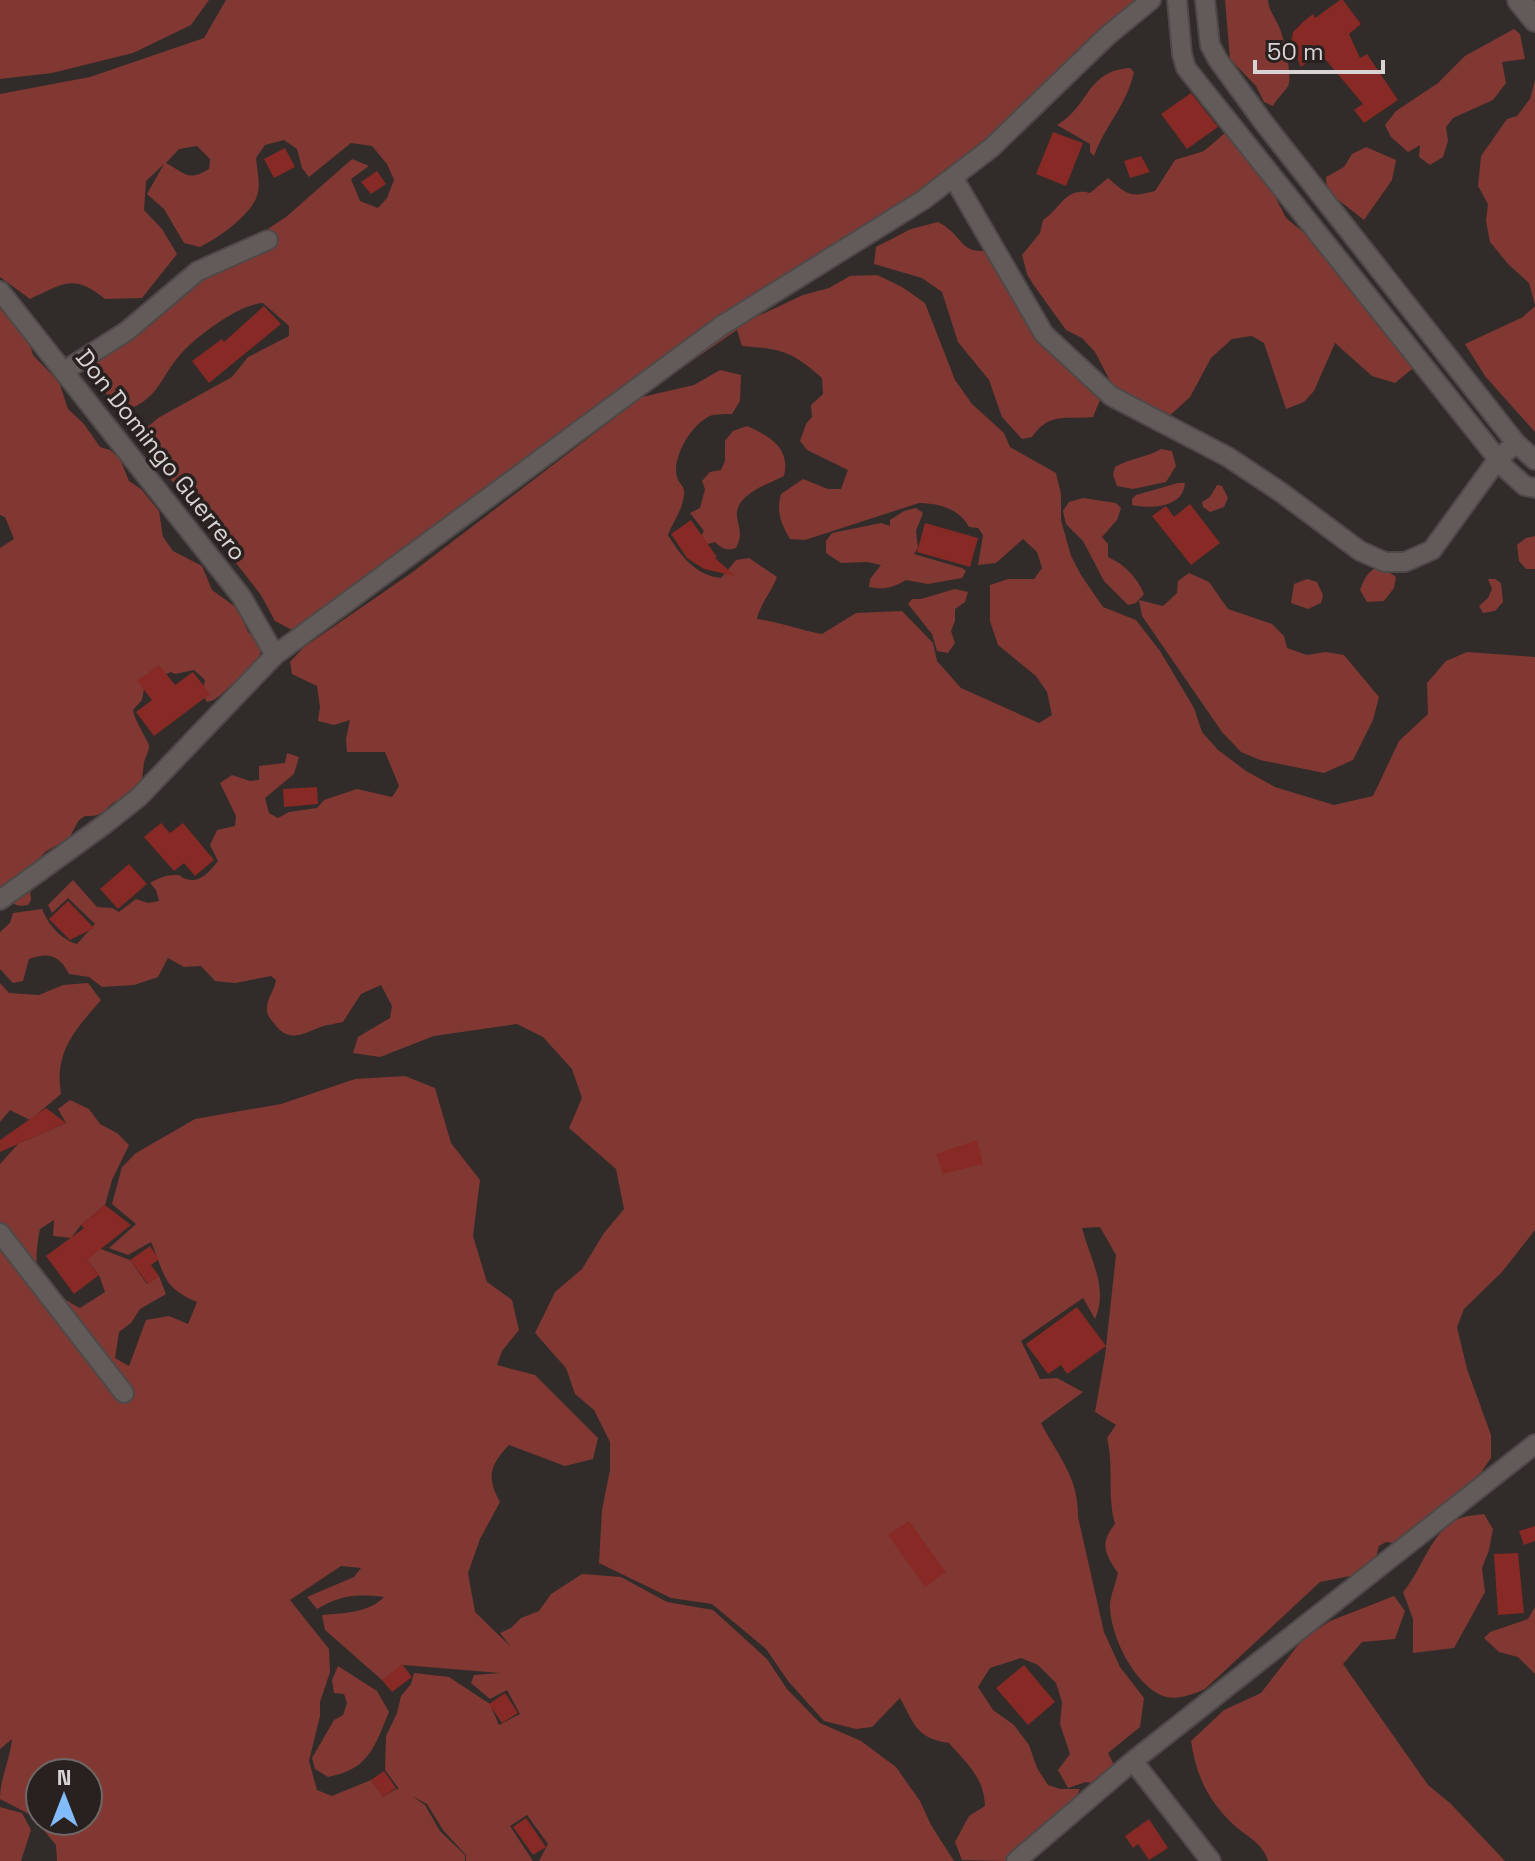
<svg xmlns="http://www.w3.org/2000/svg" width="1535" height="1861" viewBox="0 0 1535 1861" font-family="'Space Grotesk',sans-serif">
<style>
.green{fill:#813832;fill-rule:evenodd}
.building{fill:#872924}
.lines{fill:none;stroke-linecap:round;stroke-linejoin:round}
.minor-casing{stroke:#4e4948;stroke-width:22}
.tertiary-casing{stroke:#4e4948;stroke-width:26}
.minor{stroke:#635b5a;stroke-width:18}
.tertiary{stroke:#635b5a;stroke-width:22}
.labels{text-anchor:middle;stroke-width:7;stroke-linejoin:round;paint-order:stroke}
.street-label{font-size:24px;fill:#d8d4d3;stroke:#282120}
</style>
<rect width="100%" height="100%" fill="#312b2a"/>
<path class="green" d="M0,0H209L191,25L133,53L52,73L0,79Z
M226,0H1160L1132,29L960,177L758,316L803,295L829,288L850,276L877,275L902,287L925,303L955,380L972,404L1004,433L1010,447L1056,473L1061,494V520L1071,556L1081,575L1103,607L1136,620L1160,651L1194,708L1202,732L1218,750L1246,771L1275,787L1334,805L1373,796L1399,741L1428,714L1427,683L1446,661L1467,652L1535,657V1230L1502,1272L1464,1309L1457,1327L1467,1369L1491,1435V1458L1471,1487L1426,1523L1394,1543L1386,1542L1379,1546L1375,1561L1355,1575L1320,1582L1205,1689C1193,1694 1177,1701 1163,1696C1134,1685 1109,1634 1110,1604C1111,1594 1116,1583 1118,1573C1105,1554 1099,1544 1115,1524C1107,1496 1114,1466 1107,1438L1116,1425L1095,1412L1105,1356L1116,1255L1100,1227L1082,1228C1090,1259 1109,1288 1095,1319L1083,1298L1021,1341L1040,1379L1057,1378L1083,1392L1041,1423C1058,1456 1079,1478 1078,1517L1104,1632L1120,1667L1144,1698L1140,1727L1108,1753L1115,1767L1097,1784L1086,1782L1068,1788L1058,1770L1070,1754L1060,1724L1062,1702L1056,1683L1038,1665L1021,1658L990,1668L978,1687L993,1710L1014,1725L1029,1745L1037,1768L1048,1785L1060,1789H1080L1070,1808L1005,1861L962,1860L955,1842L969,1816L985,1806C984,1777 967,1764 949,1743C916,1738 915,1725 900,1698L872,1727L856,1729L824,1721L788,1681L766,1649L712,1604L671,1598L599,1563L602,1510L610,1470V1442L594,1410L575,1394L566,1368L535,1333L555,1292L582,1269L604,1233L624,1209L616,1169L569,1128L582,1098L572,1069L543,1037L517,1024L434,1036L380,1057L353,1053L358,1037L390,1018L392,1006L381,985L361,994L343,1022C335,1024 325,1025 318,1028C299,1036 287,1042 273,1022C269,1017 268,1016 267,1011C266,999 274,992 276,980L271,976L235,983L215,981L201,966L184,967L168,958L158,977L134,985L102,987L89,977L69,974C59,955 49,952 29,959L23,981L13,983L0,969V932L10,923L13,913L42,909C48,924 60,939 77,944L95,924L68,898L52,913L48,905L73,880L97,907L112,908L119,912L136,899L148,903L159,901L156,890L150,883C157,879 165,875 174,875C184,875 177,876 186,879C200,884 210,871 218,861L210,845L217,830L235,826L236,816L220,783L232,775L250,781L259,780V766L285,763L287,753L299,757L294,774L265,798L269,813L278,818L289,812L317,808L324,800L357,789L392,797L399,786L385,752H347L346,739L350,720L334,725L318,721L320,707L317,686L292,674L290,662L304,647L410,574L642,397L694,385L720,370L741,375L740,401L732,414C726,414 719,414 713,415C694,420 671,457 677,477C679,484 685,486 684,494C683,510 673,521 668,535C681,556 695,575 721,578L736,560L749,558L777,577C771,593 761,602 757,619C780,622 800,630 822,634L856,613L902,611L933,643L937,661L961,688L1039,723L1052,715L1047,692L1036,676L998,645L990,621V585L1008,579H1034L1042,568L1037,552L1023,539L996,563L978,565L983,535L978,528L969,527C960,509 938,503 919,503L805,540L790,539C781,524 776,511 781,494L803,479L828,489H841L848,470L807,450L800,441L806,424L812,417L811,405L823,394L822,378C791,351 782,349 742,346L737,330L302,628L292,630L275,621L261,595L143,444L144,430L158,418L232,377L248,357L289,336V326L263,303C239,304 194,338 179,356C162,376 159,395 134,407L109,397L86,372V357L147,308L286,217L352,159L369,166L351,179L360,201L378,208L387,198L394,180L387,164L372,146L351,143L309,177L302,168L297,149L284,140L265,145L256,158C257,171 261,184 257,196C250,216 218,238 200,247L184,243L164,209L147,194L164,164L146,181L144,210L162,229L177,254L142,298L105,299C73,273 63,284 30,299L0,277V94L90,77L204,38ZM197,146L210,159L209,169C188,182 185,173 166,163L179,149Z
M1225,0H1268C1269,12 1276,18 1280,29C1284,39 1293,77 1288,86C1284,93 1277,98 1273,106L1264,102L1256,86L1230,59Z
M1514,29L1520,34L1525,59L1502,62L1506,83L1493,100L1453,118L1446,127L1448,141L1443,157L1430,165L1419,157L1420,145L1408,152L1391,137L1385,125L1396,111L1438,83L1465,56Z
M1130,68L1134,72C1126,107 1105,125 1094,156L1090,152V144L1057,125C1090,106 1086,71 1130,68Z
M1535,80V305L1529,283L1508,264L1490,242L1486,221L1488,204L1478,186L1481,156L1507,119L1517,116L1530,99Z
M1226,132L1257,161L1286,218L1318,244L1415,357L1412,369L1395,383L1372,376L1335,343L1314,391L1304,402L1286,409L1264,343L1252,336L1232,339L1211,358L1190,397L1165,420L1115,390L1095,352L1082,338L1066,330L1033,284L1027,274L1022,255L1040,233L1043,220C1061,208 1066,186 1090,193L1108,178C1128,195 1129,198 1155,191L1175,160L1204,151Z
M1366,147L1396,160L1392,180L1364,220L1327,191L1326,177L1344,167L1352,154Z
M938,222C964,235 959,256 991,250L1030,312L1102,384L1100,400L1093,417C1066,420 1050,411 1032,437L1022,439L1002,417L989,380L958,342L942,292L922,278L874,264L876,247L911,229Z
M1535,306V432L1485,376L1465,344L1523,317Z
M0,309L27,335L33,355L59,382L68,409L84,424L100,447L110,450L120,459L129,481L141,489L159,511L163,537L173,551L202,566L212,590L237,608L248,632L262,644C260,665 248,673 233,684C223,691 220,699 207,702L202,693L205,680L194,670L175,674L171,672L145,683L142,700L133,710C135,721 144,734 149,745C149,753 145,757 144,763C140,793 144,785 118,800C103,808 106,817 85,816L79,820L69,838L45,852L39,859L30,889L31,900L28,905C12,908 10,901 4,888L0,892V548L14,539L5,517L0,515Z
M747,426C770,436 791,449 784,476C768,484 734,495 737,517C739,530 743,534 736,548C727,551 722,549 715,542L708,544L700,538L704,531L690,513L700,508L705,489L702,481L710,472L721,470L725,461V441L733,431Z
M1161,449L1172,451L1176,466L1166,482L1133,489L1117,486L1113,475L1115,467C1130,458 1146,458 1161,449Z
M1178,483H1185C1183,508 1151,509 1132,505V499L1136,495Z
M1217,485L1222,486L1228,498L1224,507L1210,512L1203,507L1202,502L1210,497Z
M1083,498L1116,503L1121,508L1117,520L1102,537L1108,544V557C1124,564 1137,577 1144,594L1136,603L1128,605L1104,581L1083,541L1066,524L1063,511L1069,502Z
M916,508L923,513L916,531L918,548L914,554L962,568L966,571L962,578L928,584L906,580C893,588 883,590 869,587L870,579L881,565L867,562L841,563L826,553V541L832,533L881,523L890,526V520L904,511Z
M1535,536V569H1526L1519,561L1517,545L1526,538Z
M1380,566L1396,577L1394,588L1384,601L1367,602L1360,590C1364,578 1369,570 1380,566Z
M1189,573L1209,582L1228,609L1272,624L1284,636L1287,648L1307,655L1326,652L1344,655L1379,697L1373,720L1353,760L1324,773L1260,760L1241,752L1222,732L1142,616L1139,600L1163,606L1177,593L1178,581Z
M1307,579L1317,582L1323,595L1321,603L1308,609L1291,603L1294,584Z
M1488,579H1495L1501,583L1503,602L1495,611L1483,613L1479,606L1488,598L1492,589Z
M955,589L968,592L965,602L955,609V621L951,631L955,643L948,653L937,651L932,634L908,604L912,599H921Z
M0,983L9,993L39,995L63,985L88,983L101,1000C75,1030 54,1052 61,1094L30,1120L10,1110L0,1122Z
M405,1076L435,1088L451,1143L480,1180L473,1236L487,1282L512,1300L519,1330L502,1351L497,1365L535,1375L598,1438L593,1459L565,1466L509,1445C490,1465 486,1477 500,1502L480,1539L468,1573L475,1612L511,1647L500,1633L511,1628L521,1618L539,1611L551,1594L582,1574L621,1577L667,1602L713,1610L767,1659L787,1689L820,1723L861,1741L896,1767L920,1801L931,1825L954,1861H539L548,1844L527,1815L510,1826L533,1861H466V1855L443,1830L427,1804L412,1796L425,1805L440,1831L465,1855V1861H57L56,1845L31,1815L0,1799C0,1778 10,1760 12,1739L0,1749V1164L18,1144L66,1123L58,1109L70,1100L89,1109L100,1124L117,1133L129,1145L112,1180L105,1205L81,1225L71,1238L53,1236L54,1220L40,1229C31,1277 38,1285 80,1308L105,1292L99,1275L80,1251L94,1241L101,1249L130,1260L147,1284L159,1276L166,1294L140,1309L131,1323L119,1332L115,1358L129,1366L146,1320L169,1316L188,1324L197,1302C161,1287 165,1273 151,1242L128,1255L109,1248L136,1224L112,1204L122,1167L136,1153L195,1119L281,1104L355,1079ZM341,1566L361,1568L354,1577L307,1597L317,1609C342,1595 355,1594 384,1597C369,1613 343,1613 322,1615L325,1630L382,1680L403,1665L500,1673L474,1675L471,1683L490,1699L507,1690L520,1714L499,1725L490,1704L449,1677L414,1673L411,1684L401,1696L397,1713L386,1736L385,1770L399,1789H396L383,1797L371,1780L332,1796L317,1790L309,1761L320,1716V1702L330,1672L329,1649L290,1600ZM40,1773H88V1821H40Z
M1484,1514L1493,1529L1489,1550L1482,1568L1485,1592L1454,1648L1413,1653V1619L1403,1592C1423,1569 1429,1534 1458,1519C1465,1516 1476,1515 1484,1514Z
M1394,1596L1405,1611L1395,1639L1362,1642L1343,1664L1428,1785L1450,1803L1505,1861H1268C1263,1843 1247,1837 1234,1825C1208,1801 1196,1775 1191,1741L1224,1710L1261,1693L1302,1640L1330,1621Z
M1535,1607V1674L1518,1657L1499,1652L1484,1638L1490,1632L1528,1619Z
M338,1666L377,1691L389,1712C374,1748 369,1769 328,1777L315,1769L312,1758L334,1720L343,1715L347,1703L344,1694L334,1693L332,1680Z
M0,1807L22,1813L31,1830L21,1861H0Z"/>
<path class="building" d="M1340,0H1343L1361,24L1349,34L1360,58L1367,54L1398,100L1364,123L1354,110L1363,104L1320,53L1301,67L1291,43L1293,32L1303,22L1313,14L1315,18Z
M1191,93L1218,127L1187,149L1161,114Z
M1053,132L1083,143L1066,186L1036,174Z
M285,148L295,167L274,178L264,159Z
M1141,156L1150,172L1130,178L1124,161Z
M377,171L386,184L371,194L361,182Z
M264,306L281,324L209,383L192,361L222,339L224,342Z
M1190,504L1220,543L1191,565L1152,516L1166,506L1174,517Z
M691,520L717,557L715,558L735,576L704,569L687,558L671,534Z
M925,523L978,538L970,567L917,552Z
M159,665L175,685L193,672L210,694L154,736L136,712L152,700L137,681Z
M317,787L318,804L284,807L283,789Z
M161,823L170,833L183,823L214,860L195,876L184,863L174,871L144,837Z
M129,864L147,884L118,909L100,889Z
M68,901L94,928L70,940L49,919Z
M46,1108L66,1123L0,1152V1140Z
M977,1140L983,1164L943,1174L936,1154Z
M105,1205L131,1225L87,1260L99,1275L74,1294L46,1256L84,1228L81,1225Z
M150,1246L159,1259L151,1265L159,1276L148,1284L130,1260Z
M1077,1307L1106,1346L1067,1374L1061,1365L1048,1374L1026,1344Z
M909,1521L946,1572L925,1587L888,1535Z
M1535,1526V1541L1524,1545L1519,1531Z
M1518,1553L1524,1613L1498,1615L1494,1554Z
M402,1664L412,1677L392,1692L382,1680Z
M1024,1665L1055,1702L1028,1725L996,1688Z
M505,1693L518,1713L502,1723L489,1704Z
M384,1771L396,1788L383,1797L371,1780Z
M526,1818L546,1847L533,1855L513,1827Z
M1149,1819L1168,1848L1149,1860L1138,1844L1133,1848L1125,1836Z"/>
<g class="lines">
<g class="minor-casing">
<path id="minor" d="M1177,0L1182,54L1186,68L1505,468L1525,486L1535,488
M1205,0L1210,45L1218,60L1264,123L1516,443L1535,460
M953,177L1044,334L1111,396L1228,457L1282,493L1360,551L1385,562H1405L1432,550L1498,459L1516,443
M0,291L241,596L275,655
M64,371L127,331L198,271L268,240
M0,900L105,824L139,797L275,655L721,326L923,200L991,148L1107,36L1151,0
M0,1233L124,1393
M1133,1761L1211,1861
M1016,1861L1133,1761L1535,1444"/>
</g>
<g class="tertiary-casing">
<path id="tertiary" d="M1519,0L1535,20"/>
</g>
<use href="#minor" class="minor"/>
<use href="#tertiary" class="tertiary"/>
</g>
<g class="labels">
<g class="street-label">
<text transform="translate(161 455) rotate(52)" y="8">Don Domingo Guerrero</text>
</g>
</g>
<g transform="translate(64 1797)"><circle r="38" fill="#282120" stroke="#6e6968" stroke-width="2"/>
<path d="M0-6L14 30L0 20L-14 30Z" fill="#83bcfb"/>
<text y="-12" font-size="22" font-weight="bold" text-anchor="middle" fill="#d8d4d3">N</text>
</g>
<path d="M1255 60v12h128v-12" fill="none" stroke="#d8d4d3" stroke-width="4"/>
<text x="1267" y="60" font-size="24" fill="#d8d4d3" stroke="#282120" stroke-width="6" paint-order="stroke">50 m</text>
</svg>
